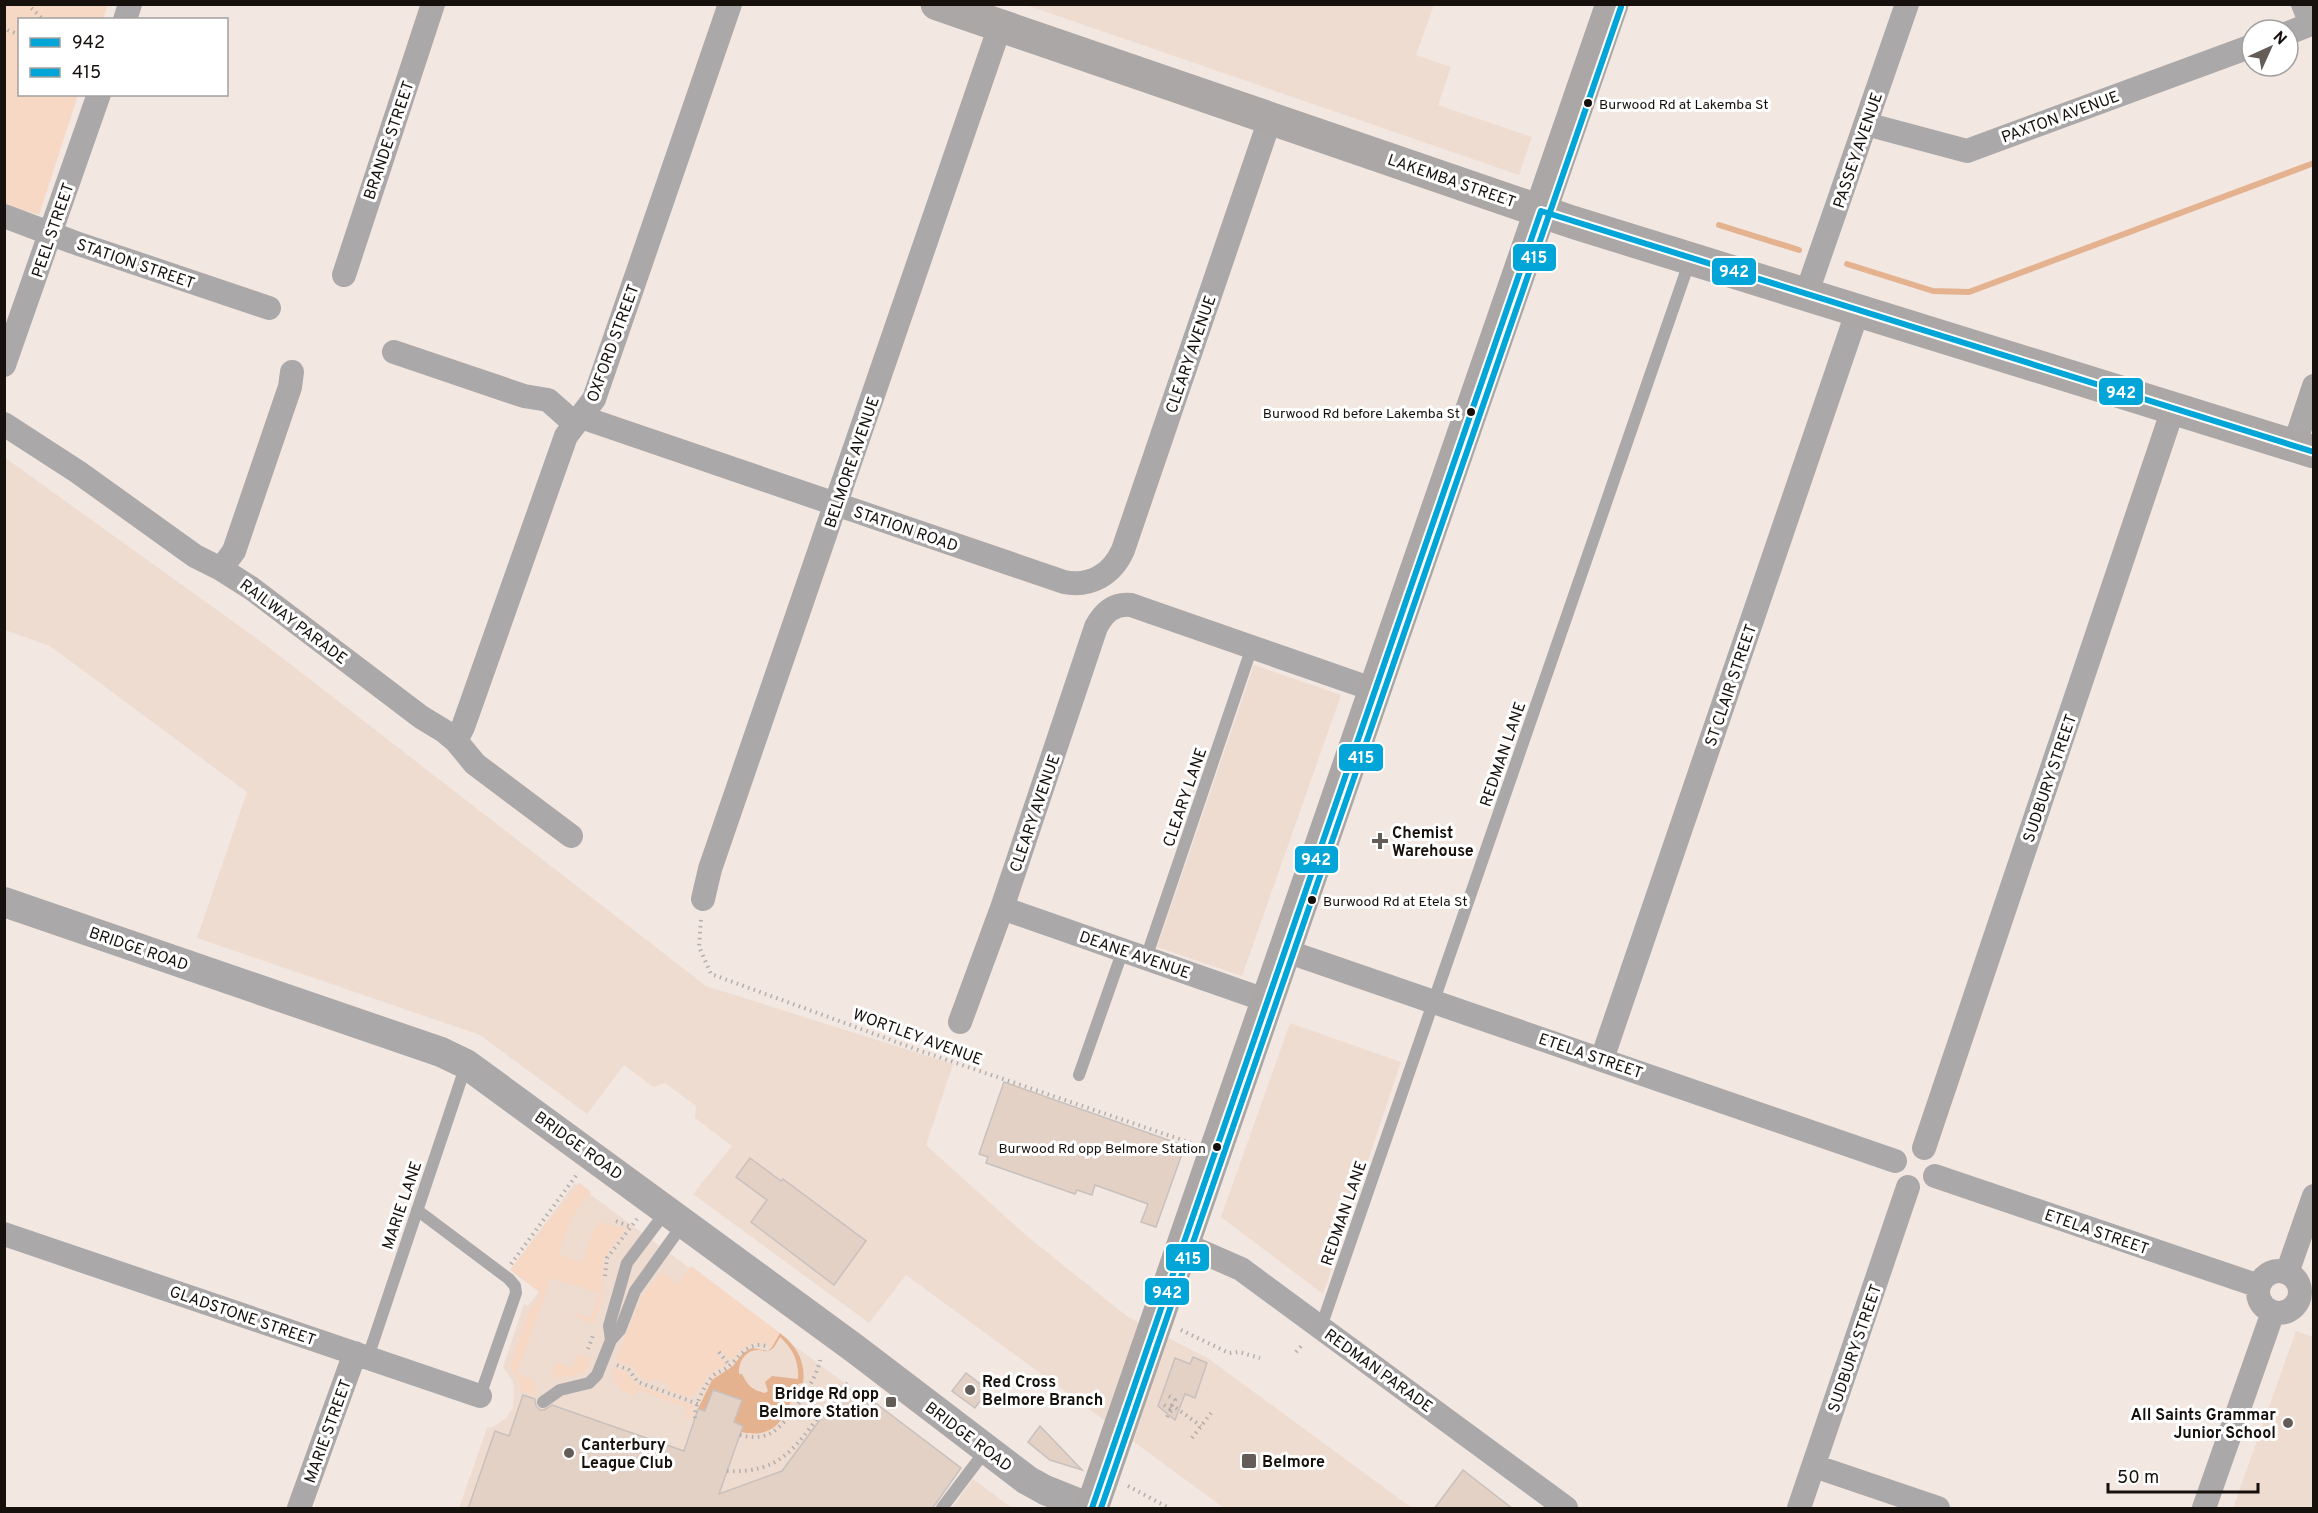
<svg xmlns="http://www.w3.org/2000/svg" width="2318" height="1513" viewBox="0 0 2318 1513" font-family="Overpass,sans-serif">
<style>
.built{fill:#efdcd1}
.green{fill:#f6d8c5}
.water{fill:#e5b290;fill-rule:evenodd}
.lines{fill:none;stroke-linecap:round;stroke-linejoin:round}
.stream{stroke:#e5b290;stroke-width:6}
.building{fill:#e4d1c6;stroke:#c8c0bc;stroke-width:1.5}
.path{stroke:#b2aeab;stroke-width:4;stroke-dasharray:1.5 4.5;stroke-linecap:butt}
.service{stroke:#aba8a9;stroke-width:12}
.minor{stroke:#aba8a9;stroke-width:24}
.tertiary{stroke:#aba8a9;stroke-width:30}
.secondary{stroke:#aba7a6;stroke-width:33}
.bus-1-casing{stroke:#fff;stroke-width:10}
.bus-2-casing{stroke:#fff;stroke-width:10}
.bus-1{stroke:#02a5d8;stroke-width:6}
.bus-2{stroke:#02a5d8;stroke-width:6}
.bus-dot{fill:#17110d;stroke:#fff;stroke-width:2}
.poi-dot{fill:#645c57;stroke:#fff;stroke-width:2}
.labels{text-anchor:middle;stroke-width:6;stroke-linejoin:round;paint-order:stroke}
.bus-label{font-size:14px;fill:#17110d;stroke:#fff;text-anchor:start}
.street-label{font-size:16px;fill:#17110d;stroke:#fff}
.poi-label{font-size:16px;font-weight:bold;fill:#17110d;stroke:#fff;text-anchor:start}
.line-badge{stroke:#fff;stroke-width:2}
.badge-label{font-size:16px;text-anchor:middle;font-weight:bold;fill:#fff}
</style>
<rect width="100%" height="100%" fill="#f2e7e1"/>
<path class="built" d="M1026,5H1434L1416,55L1451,67L1438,105L1532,137L1519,175Z
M4,457L267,646L706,986L953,1064L926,1145L1028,1237L1128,1317L1209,1359L1412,1508H1224L906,1275L869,1323L693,1194L732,1146L695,1118L696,1106L665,1083L653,1087L624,1065L587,1114L480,1035L197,938L247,792L50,646L5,630Z
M1254,665L1341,695L1242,976L1157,947Z
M1290,1023L1401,1062L1323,1294L1221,1217Z
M575,1183L959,1468L929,1508H459L487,1428L493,1427L507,1417L513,1407L514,1387L512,1380L503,1367L524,1304L528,1306L539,1292L510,1270Z
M2296,1331L2313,1337V1508H2233Z
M973,1479L1012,1508H952Z"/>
<path class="green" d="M5,4L108,5L103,19L20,20V94L78,95L39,215L5,204Z
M579,1183L591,1192L572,1217L559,1254L582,1263L593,1230L602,1220H604L603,1223L619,1228L620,1226L626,1228L604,1258L601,1303L594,1324L575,1317V1313L591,1318L599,1293L551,1278L517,1374L532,1379L536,1387L534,1396L521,1391L517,1377L510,1366L528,1313L540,1297L539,1291L510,1270Z
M691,1266L780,1333L772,1347C756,1335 743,1348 732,1359H728L721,1350L717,1354L727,1365C721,1368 714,1371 710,1375C690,1394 703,1404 669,1390L670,1386L652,1379L650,1382L640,1378L633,1367L616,1360L642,1296L662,1272L678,1284Z
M578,1354L591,1359L585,1371L574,1376L556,1378L552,1373L556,1362L573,1368Z
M614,1367L627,1373L637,1385L694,1406L690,1420L685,1418L687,1408L639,1390L636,1396L621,1390L613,1379Z"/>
<path class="water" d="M780,1333C797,1346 806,1362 803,1383L798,1384C786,1413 780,1440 741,1432L743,1426L734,1422L742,1400L713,1390L705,1411L698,1409L712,1380L733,1366L743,1353L752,1348L768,1351L772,1347ZM780,1337C793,1349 799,1361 798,1379L772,1376L765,1382L768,1391L765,1393C752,1390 748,1386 742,1374H739C738,1363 745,1350 758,1350C764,1350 762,1352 768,1351C774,1350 777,1342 780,1337Z"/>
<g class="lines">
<path class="stream" d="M1719,225L1799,250
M1847,264L1933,291L1969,292L2314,163"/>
</g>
<path class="building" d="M1004,1082L1177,1143V1146L1184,1148L1156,1227L1141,1222L1148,1204L1095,1185L1092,1195L1077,1190L1075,1194L986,1163L988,1157L979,1154Z
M750,1158L781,1181L783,1179L866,1241L834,1285L751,1222L767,1200L736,1177Z
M1193,1357L1207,1363L1195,1398L1185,1394L1175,1420L1158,1406L1175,1358L1190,1364Z
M966,1373L988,1390L975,1408L952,1391Z
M845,1386L871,1406L874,1402L961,1468L932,1509H468L495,1431L509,1436L523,1395L535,1399L536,1406L540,1410H544L552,1405L684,1451L698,1409L705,1411L713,1390L742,1400L734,1422L743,1426L719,1494L782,1471Z
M1040,1426L1082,1470L1050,1460L1028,1442Z
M1463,1470L1513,1509H1434Z"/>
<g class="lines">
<path class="path" d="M27,4L44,20
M4,6L8,4
M4,25L8,30L20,35
M701,920L699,947L711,974L921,1051L1191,1143
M616,1221L631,1227
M511,1264L578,1173
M605,1276L607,1258L637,1219
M1181,1330L1229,1353L1239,1352L1260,1358
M588,1349L594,1333
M719,1352L730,1366
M1296,1352L1302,1345
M617,1365L629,1370L638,1382L698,1404
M1169,1396L1175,1400L1172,1405L1201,1426
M1164,1405L1170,1409L1172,1405
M1167,1417L1173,1408L1169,1403
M695,1418C694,1407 704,1384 714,1375C719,1371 726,1370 730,1365C741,1355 749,1341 766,1346
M740,1435C750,1438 762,1438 771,1433C789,1423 817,1379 820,1360
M1192,1438L1211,1413
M727,1471C780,1474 796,1447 824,1409C832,1398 838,1389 850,1382
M1128,1486L1169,1508"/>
<path class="service" d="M1146,958L1252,647
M1079,1075L1123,950
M417,1210L509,1279L515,1286L516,1293L480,1396
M1321,1327L1690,260
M611,1340L609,1326L627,1263L667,1210
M368,1357L466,1065
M543,1402L560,1390L589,1383L597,1375L611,1340L620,1330L635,1291L683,1224
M942,1508L986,1450"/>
<path class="minor" d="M2303,4L2311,24
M125,20L130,4
M2288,33L2314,23
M1866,124L1967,151L2252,46
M4,216L73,242L269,308
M344,275L433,4
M1806,295L1907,4
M394,352L524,396L548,400L574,423
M4,365L99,94
M581,417L1064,582C1090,587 1112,575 1123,550L1270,119
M4,424L78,472L195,556L221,569L251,588L421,717L444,731L456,741L475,764L571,836
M2294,446L2314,386
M221,569L234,551L290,387L292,372
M456,741L463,727L566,436L594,399L730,4
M703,899L710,869L1000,26
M1002,908L1268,1001
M1286,951L1895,1161
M960,1022L1002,908L1096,627C1104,612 1114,603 1131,605L1375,690
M1602,1059L1858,310
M1924,1148L2173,409
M1935,1176L2259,1286
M4,1234L480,1396
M1184,1244L1241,1269L1566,1508
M2258 1292a21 21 0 1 1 42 0a21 21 0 1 1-42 0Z
M2287,1273L2314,1196
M1814,1466L1938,1508
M299,1508L355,1353
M1799,1508L1908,1187
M2204,1508L2273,1312"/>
<path class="tertiary" d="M4,902L441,1052L466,1064L854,1348L1027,1480L1045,1490L1090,1508"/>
<path class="secondary" d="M937,4L1572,222L2314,452
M1092,1508L1612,4"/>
<g class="bus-1-casing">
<path id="bus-1" d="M1541,211L2314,452
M1092,1508L1541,211"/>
</g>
<g class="bus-2-casing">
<path id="bus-2" d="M1101,1508L1621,7"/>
</g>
<use href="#bus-1" class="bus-1"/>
<use href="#bus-2" class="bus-2"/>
</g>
<g class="bus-dot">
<circle cx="1588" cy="103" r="5"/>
<circle cx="1471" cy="412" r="5"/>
<circle cx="1312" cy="900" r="5"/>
<circle cx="1217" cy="1147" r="5"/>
</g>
<g class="poi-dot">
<path d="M1377 832h6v6h6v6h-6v6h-6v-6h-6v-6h6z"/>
<circle cx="970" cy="1390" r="6"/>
<rect x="885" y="1396" width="12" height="12" rx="3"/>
<circle cx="2288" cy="1423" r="6"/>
<circle cx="569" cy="1453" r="6"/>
<rect x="1241" y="1453" width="16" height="16" rx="3"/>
</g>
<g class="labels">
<g class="bus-label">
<text x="1599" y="109">Burwood Rd at Lakemba St</text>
<text x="1460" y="418" text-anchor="end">Burwood Rd before Lakemba St</text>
<text x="1323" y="906">Burwood Rd at Etela St</text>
<text x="1206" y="1153" text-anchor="end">Burwood Rd opp Belmore Station</text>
</g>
<g class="street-label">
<text transform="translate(2060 116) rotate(-20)" y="6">PAXTON AVENUE</text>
<text transform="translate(388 140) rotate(-71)" y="6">BRANDE STREET</text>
<text transform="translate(1857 150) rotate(-71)" y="6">PASSEY AVENUE</text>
<text transform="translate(1452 180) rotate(19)" y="6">LAKEMBA STREET</text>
<text transform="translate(52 230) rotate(-71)" y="6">PEEL STREET</text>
<text transform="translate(136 263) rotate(19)" y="6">STATION STREET</text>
<text transform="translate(612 343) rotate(-70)" y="6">OXFORD STREET</text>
<text transform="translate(1190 354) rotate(-71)" y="6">CLEARY AVENUE</text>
<text transform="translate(851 462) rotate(-71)" y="6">BELMORE AVENUE</text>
<text transform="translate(906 528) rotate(19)" y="6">STATION ROAD</text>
<text transform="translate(294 621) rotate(37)" y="6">RAILWAY PARADE</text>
<text transform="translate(1730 685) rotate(-71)" y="6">ST CLAIR STREET</text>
<text transform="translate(1502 754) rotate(-71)" y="6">REDMAN LANE</text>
<text transform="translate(2049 778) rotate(-71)" y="6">SUDBURY STREET</text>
<text transform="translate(1184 797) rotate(-71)" y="6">CLEARY LANE</text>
<text transform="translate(1034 813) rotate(-71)" y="6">CLEARY AVENUE</text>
<text transform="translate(139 948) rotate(19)" y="6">BRIDGE ROAD</text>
<text transform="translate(1135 954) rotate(19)" y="6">DEANE AVENUE</text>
<text transform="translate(918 1036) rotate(20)" y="6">WORTLEY AVENUE</text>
<text transform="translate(1591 1055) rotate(19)" y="6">ETELA STREET</text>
<text transform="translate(579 1145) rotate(36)" y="6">BRIDGE ROAD</text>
<text transform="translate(401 1205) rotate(-71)" y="6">MARIE LANE</text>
<text transform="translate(1343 1213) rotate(-71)" y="6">REDMAN LANE</text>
<text transform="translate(2097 1231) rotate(19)" y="6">ETELA STREET</text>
<text transform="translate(243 1315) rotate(19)" y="6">GLADSTONE STREET</text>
<text transform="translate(1854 1348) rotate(-71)" y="6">SUDBURY STREET</text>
<text transform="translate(1379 1370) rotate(36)" y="6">REDMAN PARADE</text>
<text transform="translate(327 1431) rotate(-70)" y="6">MARIE STREET</text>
<text transform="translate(969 1436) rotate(37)" y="6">BRIDGE ROAD</text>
</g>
<g class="poi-label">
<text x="1392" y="838">Chemist<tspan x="1392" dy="18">Warehouse</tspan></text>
<text x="982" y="1387">Red Cross<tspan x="982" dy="18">Belmore Branch</tspan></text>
<text x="879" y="1399" text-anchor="end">Bridge Rd opp<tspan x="879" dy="18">Belmore Station</tspan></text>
<text x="2276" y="1420" text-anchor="end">All Saints Grammar<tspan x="2276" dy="18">Junior School</tspan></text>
<text x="581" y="1450">Canterbury<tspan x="581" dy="18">League Club</tspan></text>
<text x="1262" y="1467">Belmore</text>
</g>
</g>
<g class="line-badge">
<rect x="1512" y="243" width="45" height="29" rx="6" fill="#02a5d8"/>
<rect x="1711" y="257" width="46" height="29" rx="6" fill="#02a5d8"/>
<rect x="2098" y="377" width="46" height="29" rx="6" fill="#02a5d8"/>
<rect x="1338" y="743" width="46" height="29" rx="6" fill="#02a5d8"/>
<rect x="1294" y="845" width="45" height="29" rx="6" fill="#02a5d8"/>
<rect x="1165" y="1243" width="45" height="29" rx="6" fill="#02a5d8"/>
<rect x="1144" y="1277" width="46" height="29" rx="6" fill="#02a5d8"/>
</g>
<g class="badge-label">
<text x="1534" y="263">415</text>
<text x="1734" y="277">942</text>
<text x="2121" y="398">942</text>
<text x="1361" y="763">415</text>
<text x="1316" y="865">942</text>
<text x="1188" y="1264">415</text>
<text x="1167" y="1298">942</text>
</g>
<rect width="2318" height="1513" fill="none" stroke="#17110d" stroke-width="12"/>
<rect x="18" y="18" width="210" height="78" fill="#ffffff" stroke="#a2a09e" stroke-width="1.5"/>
<rect x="30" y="38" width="30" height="9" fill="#02a5d8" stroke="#a2a09e" stroke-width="1.5"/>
<text x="72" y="48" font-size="18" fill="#17110d">942</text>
<rect x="30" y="68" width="30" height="9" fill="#02a5d8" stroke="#a2a09e" stroke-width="1.5"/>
<text x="72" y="78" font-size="18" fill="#17110d">415</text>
<g transform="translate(2270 48) rotate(45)"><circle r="28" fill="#ffffff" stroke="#a2a09e" stroke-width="1.5"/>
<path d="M0-4.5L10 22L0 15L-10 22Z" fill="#645c57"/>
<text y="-9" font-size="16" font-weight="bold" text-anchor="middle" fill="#17110d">N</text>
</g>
<path d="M2108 1483v9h150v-9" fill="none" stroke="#17110d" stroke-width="3"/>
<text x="2117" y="1483" font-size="18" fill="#17110d" stroke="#ffffff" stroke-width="4.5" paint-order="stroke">50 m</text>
</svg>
